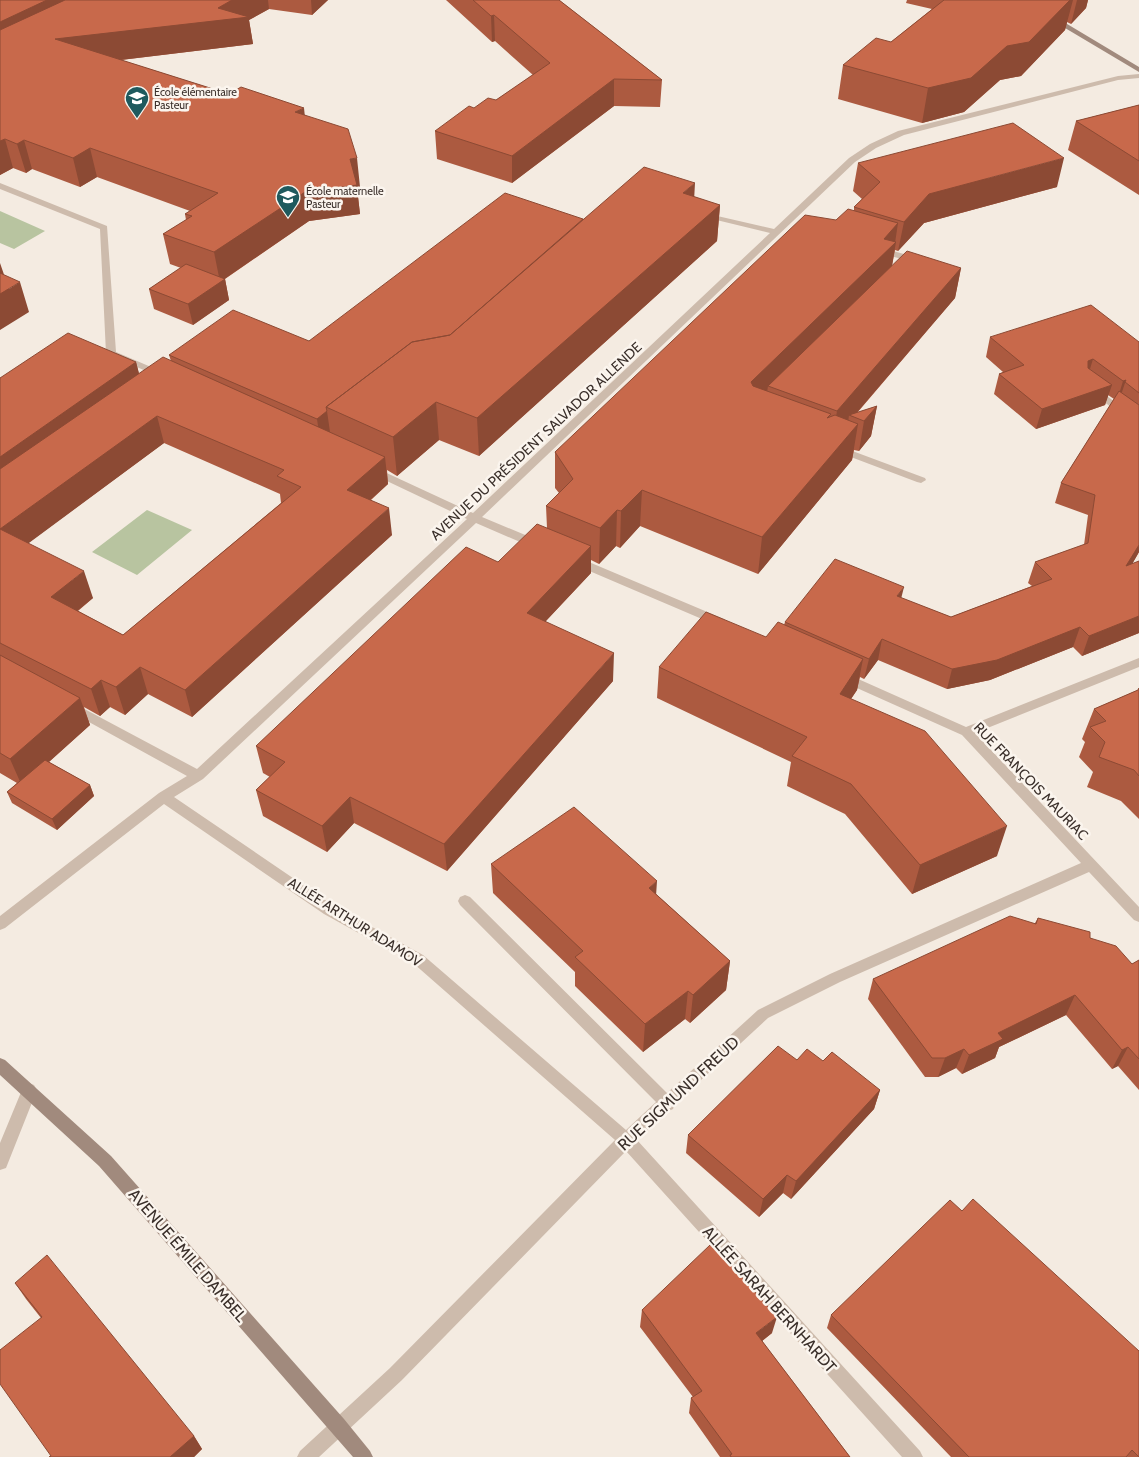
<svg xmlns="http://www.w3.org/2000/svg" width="1139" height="1457" viewBox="0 0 1139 1457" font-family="Cabin,sans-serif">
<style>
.green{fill:#b8c4a0}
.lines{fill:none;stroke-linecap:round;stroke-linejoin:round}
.lane{fill:#cdbbac;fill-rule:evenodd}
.street{fill:#cdbbac;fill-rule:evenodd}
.secondary{fill:#a18a7d;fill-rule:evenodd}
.wall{fill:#ac5a40;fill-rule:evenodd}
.shaded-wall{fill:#8c4a34}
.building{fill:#c8694b;stroke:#8c4a34;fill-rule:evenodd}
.labels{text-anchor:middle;stroke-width:5;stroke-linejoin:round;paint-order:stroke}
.far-poi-label{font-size:11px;fill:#3b302b;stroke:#fbf5ee;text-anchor:start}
.street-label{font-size:14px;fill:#3b302b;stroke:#fbf5ee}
.near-street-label{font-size:16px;fill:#3b302b;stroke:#fbf5ee}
</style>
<rect width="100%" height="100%" fill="#f4ebe1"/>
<path class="green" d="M0,211L45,231L14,249L0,243Z
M147,510L192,530L137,575L92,552Z"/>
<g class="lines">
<path class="lane" d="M879,247L918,258L920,260L915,265H909V261L876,252L875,250Z
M839,446L925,478L926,480L921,483L917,482L835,451L834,449Z"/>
<path class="street" d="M1139,74V78L1118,80L904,135L876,148L855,162L482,517L542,542L544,545L542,548H534L476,523L203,779L174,797L334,906L423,955L626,1130L656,1102L460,905L458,901L460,897L465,895L470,897L667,1093L758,1010L830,974L1081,863L962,735L839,680L837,677L839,674H847L966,727L1139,658V667L975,733L1139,907V922L1134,920L1089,872L840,982L768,1018L675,1104L673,1109L669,1111L637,1140L920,1451L923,1457H902L626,1151L402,1380L319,1457H297L300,1451L390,1368L615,1140L413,963L324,914L164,804L5,928L0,930V916L159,793L187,776L69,711L67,708L69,705H77L197,769L467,519L370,473L369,471L370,469H378L473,513L770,233L700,216V212L774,229L849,158L870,144L898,131L1118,76Z
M0,183L107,226L116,352L165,373V377H159L106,353L100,229L0,189Z
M1095,387L1139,420V428L1091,392L1090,390Z
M577,557L724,619L726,622L724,625H716L573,564L571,561L573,558Z
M29,1083L34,1085L37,1090L6,1168L0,1170V1143L24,1085Z"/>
<path class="secondary" d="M1018,0H1027L1139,67V72Z
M0,1058L5,1060L111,1156L344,1419L370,1451L373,1457H353L99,1166L0,1075Z"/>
</g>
<path class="wall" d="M0,0H328L312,15L269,9L249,20L253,44L121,60L229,94L305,115L360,187L357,188L360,214L309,221L225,279L229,300L193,325L154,309L149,289L181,268L170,264L163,234L186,220L185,214L190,211L97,177L80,187L32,169L26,173L13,168L0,175Z
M446,0H559L662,80L660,107L614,106L512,183L437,159L435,131L496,100L533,75L495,41L492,42Z
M907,0H1088L1086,8L1071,24L1067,22L1065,30L1021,76L1000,80L964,112L922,123L838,99L843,65L891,42L932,9L906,3Z
M1139,105V195L1068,150L1076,121Z
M858,163L1057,187L924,223L898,251L895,250L892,266L961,268L955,298L857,413L877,406L871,436L859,451L854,450L852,460L758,574L640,526L620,548L616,546L599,564L591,560V573L545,622L613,681L447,871L354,823L327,852L263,816L256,790L270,777L263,773L256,746L498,562L547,528L546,506L559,493L555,488V452L836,220L854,211V207L862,199L853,191Z
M694,197L720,205L717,241L479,456L439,440L397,476L387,470L388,484L371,500L392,535L192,717L148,694L125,715L110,707L100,716L84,707L90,725L49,762L90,785L94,796L57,830L12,803L7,792L17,783L0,773V378L136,362L139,374L171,361L169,355L309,341L583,219ZM164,443L280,494L281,503L123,635L78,611L93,598L28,543Z
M990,337L1139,342V552L1132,564L1139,561V633L1082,656L1073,647L990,680L947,689L878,660L864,679L860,677L857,690L851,699L997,856L912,894L845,814L787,786L791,762L657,698L659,667L766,637L784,625L785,622L901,598L951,617L1032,586L1028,583L1035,562L1084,545L1088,515L1055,503L1061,483L1114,399L1108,395L1105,405L1036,429L994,394L999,374L1003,372L986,357Z
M1139,688V819L1121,801L1087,787L1093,772L1079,757L1085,742L1082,739L1094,709L1138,690Z
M491,864L656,894L730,961L726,990L690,1023L685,1019L643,1052L575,986V972L493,893Z
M1038,918L1090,938L1132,964L1139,960V1090L1118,1066L1112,1069L1066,1015L999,1047L995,1058L962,1074L956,1068L938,1077H925L868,999L873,979L1035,923Z
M797,1060L823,1061L880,1090L874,1109L791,1199L783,1193L759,1217L686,1153L688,1135Z
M962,1211L1139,1457H951L827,1328L831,1315Z
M15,1283L194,1436L202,1449L194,1457H49L51,1456L41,1318L26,1299Z
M642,1310L772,1333L762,1341L850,1457H720L689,1413L691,1398L693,1397L640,1327Z"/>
<path class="shaded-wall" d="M47,0H108L0,53V22Z
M232,0H268L269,9L249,20L253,44L62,67L55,39L218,8Z
M311,0H328L312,15Z
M1070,0H1073L1065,30L1021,76L1000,80L964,112L922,123L928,88L1007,46Z
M1077,0H1088L1086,8L1071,24Z
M494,15L495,41L492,42L491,16Z
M614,79V106L512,183V156Z
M304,108L307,136L295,112Z
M5,139L13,168L0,175V141Z
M24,140L32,169L26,173L17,144Z
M90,148L97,177L80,187L73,158Z
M357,158L360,187L357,188L360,214L309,221L220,282L214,252L350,159Z
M1064,158L1057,187L924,223L898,251L904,222L929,194Z
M695,183L693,219L683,193Z
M720,205L717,241L479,456L477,418Z
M898,223L895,243L896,242L890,277L768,386L766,399L747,418L751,382Z
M0,263L9,289L20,282L29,312L0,330Z
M961,268L955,298L853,417L849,415L848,423L832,441L837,411Z
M225,279L229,300L193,325L188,304Z
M1093,359L1087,379L1088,361Z
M136,362L143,389L0,491V457Z
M1126,380L1119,401H1117L1123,381Z
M1112,385L1105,405L1036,429L1042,409Z
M436,402L439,440L397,476L393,437Z
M877,406L871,436L859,451L864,421Z
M327,411L330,432L320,440L317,419Z
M157,416L164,443L10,557L0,529Z
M858,424L852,460L758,574L762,537Z
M385,457L388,484L351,517L347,490Z
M642,490L640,526L620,548L621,511Z
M389,508L392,535L192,717L185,690Z
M617,510L616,546L599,564L600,528Z
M1139,545V552L1119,587L1126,566Z
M591,546V573L528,640L527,613Z
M84,571L93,598L61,624L51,597Z
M904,587L899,607L897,596Z
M1139,616V633L1082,656L1089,636Z
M1080,627L1073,647L990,680L947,689L952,669Z
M882,639L878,660L864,679L869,659Z
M614,653L613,681L447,871L444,844Z
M863,659L857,690L834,724L840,694Z
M140,667L148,694L125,715L116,687Z
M101,680L110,707L100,716L91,689Z
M80,698L90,725L22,786L10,759Z
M90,785L94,796L57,830L52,819Z
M350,797L354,823L327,852L322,826Z
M1007,826L997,856L912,894L920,865Z
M657,881L655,911L649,888Z
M730,961L726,990L690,1023L693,995Z
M688,991L685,1019L643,1052L645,1024Z
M1075,995L1066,1015L999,1047L995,1058L962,1074L969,1055L998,1033Z
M1128,1047L1118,1066L1112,1069L1122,1050Z
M964,1049L956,1068L938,1077L945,1058Z
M880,1090L874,1109L791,1199L796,1181Z
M787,1175L783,1193L759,1217L763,1199Z
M777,1317L772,1333L752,1349L756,1333Z
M194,1436L202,1449L194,1457H170Z"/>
<path class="building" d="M0,0H47L0,22Z
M65,0H232L218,8L249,17L55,39L229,94L241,87L304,108L295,112L348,129L357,158L350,159L357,185L305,192L214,252L163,234L192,216L185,214L218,193L90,148L73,158L24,140L17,144L5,139L0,141V30Z
M473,0H559L662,80L614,79L512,156L435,131L469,106L474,108L488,98L496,100L550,63L494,15L491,16Z
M944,0H1070L1029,42L1007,46L971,78L928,88L843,65L876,38L891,42Z
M1139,105V161L1076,121Z
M1013,123L1064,158L929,194L904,222L854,207L880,182L858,163Z
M644,167L695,183L683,193L720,205L477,418L436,402L393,437L326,407L412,342L450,335Z
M505,193L583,219L450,335L412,342L326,407L327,411L317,419L169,355L233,310L309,341Z
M848,209L898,223L884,239L896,242L751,382L753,386L831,414L827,418L835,415L858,424L762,537L642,490L621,511L617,510L600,528L546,506L573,479L555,452L805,215L836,220Z
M907,251L961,268L837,411L768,386Z
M186,264L225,279L188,304L149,289Z
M0,273L20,282L0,294Z
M1091,305L1139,342V393L1125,382L1126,380L1123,381L1093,359L1088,361V368L1112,385L1042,409L999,374L1024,365L990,337Z
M68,333L136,362L0,457V378Z
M163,357L385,457L347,490L389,508L185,690L140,667L116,687L101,680L91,689L0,643V469ZM157,416L284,470L277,476L301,487L123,635L51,597L84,571L0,529Z
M1119,391L1139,405V545L1126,566L1139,561V616L1089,636L1080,627L997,660L952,669L882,639L869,659L785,622L835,559L904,587L897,596L951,617L1052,579L1035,562L1088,543L1095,495L1061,483Z
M877,406L864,421L849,415Z
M537,524L591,546L527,613L614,653L444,844L350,797L322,826L256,790L285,762L256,746L466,547L498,562Z
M706,612L766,637L778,622L863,659L840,694L925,731L1007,826L920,865L851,784L792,756L807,737L659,667Z
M0,655L80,698L10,759L0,753Z
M1139,688V776L1134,770L1099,757L1105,742L1090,727L1106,721L1094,709L1138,690Z
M45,760L90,785L52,819L7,792Z
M574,807L657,881L649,888L730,961L693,995L688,991L645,1024L575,957L583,951L491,864Z
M1010,916L1036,924L1038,918L1090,932V938L1116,946L1132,964L1139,960V1059L1128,1047L1122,1050L1075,995L998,1033L1003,1039L969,1055L964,1049L945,1058H932L873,979Z
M778,1046L797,1060L807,1049L823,1061L832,1052L880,1090L796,1181L787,1175L763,1199L688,1135Z
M973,1199L1139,1351V1457L1132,1450L1126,1457H969L831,1315L950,1200L962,1211Z
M710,1245L732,1266L777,1317L756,1333L850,1457H731L730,1455L732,1454L691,1398L702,1391L642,1310Z
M47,1255L194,1436L170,1457H49L51,1456L0,1384V1350L42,1317L15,1283Z"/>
<defs>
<g id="school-pin" transform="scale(1.25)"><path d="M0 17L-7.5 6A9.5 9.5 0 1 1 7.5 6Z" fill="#1f5a5e" stroke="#fbf5ee"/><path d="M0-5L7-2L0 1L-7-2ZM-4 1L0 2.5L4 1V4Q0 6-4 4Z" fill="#fff"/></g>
</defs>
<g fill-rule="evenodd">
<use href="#school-pin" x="137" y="98"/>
<use href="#school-pin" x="288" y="197"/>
</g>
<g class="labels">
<g class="far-poi-label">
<text x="154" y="96">École élémentaire<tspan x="154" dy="13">Pasteur</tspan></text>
<text x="306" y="195">École maternelle<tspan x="306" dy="13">Pasteur</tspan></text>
</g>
<g class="street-label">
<text transform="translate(536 441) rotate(-43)" y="5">AVENUE DU PRÉSIDENT SALVADOR ALLENDE</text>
<text transform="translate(1031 781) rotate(46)" y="5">RUE FRANÇOIS MAURIAC</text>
<text transform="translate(355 922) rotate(32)" y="5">ALLÉE ARTHUR ADAMOV</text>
</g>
<g class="near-street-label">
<text transform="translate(678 1093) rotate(-43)" y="6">RUE SIGMUND FREUD</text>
<text transform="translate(188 1255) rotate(49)" y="6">AVENUE ÉMILE DAMBEL</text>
<text transform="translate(770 1299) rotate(48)" y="6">ALLÉE SARAH BERNHARDT</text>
</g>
</g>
</svg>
